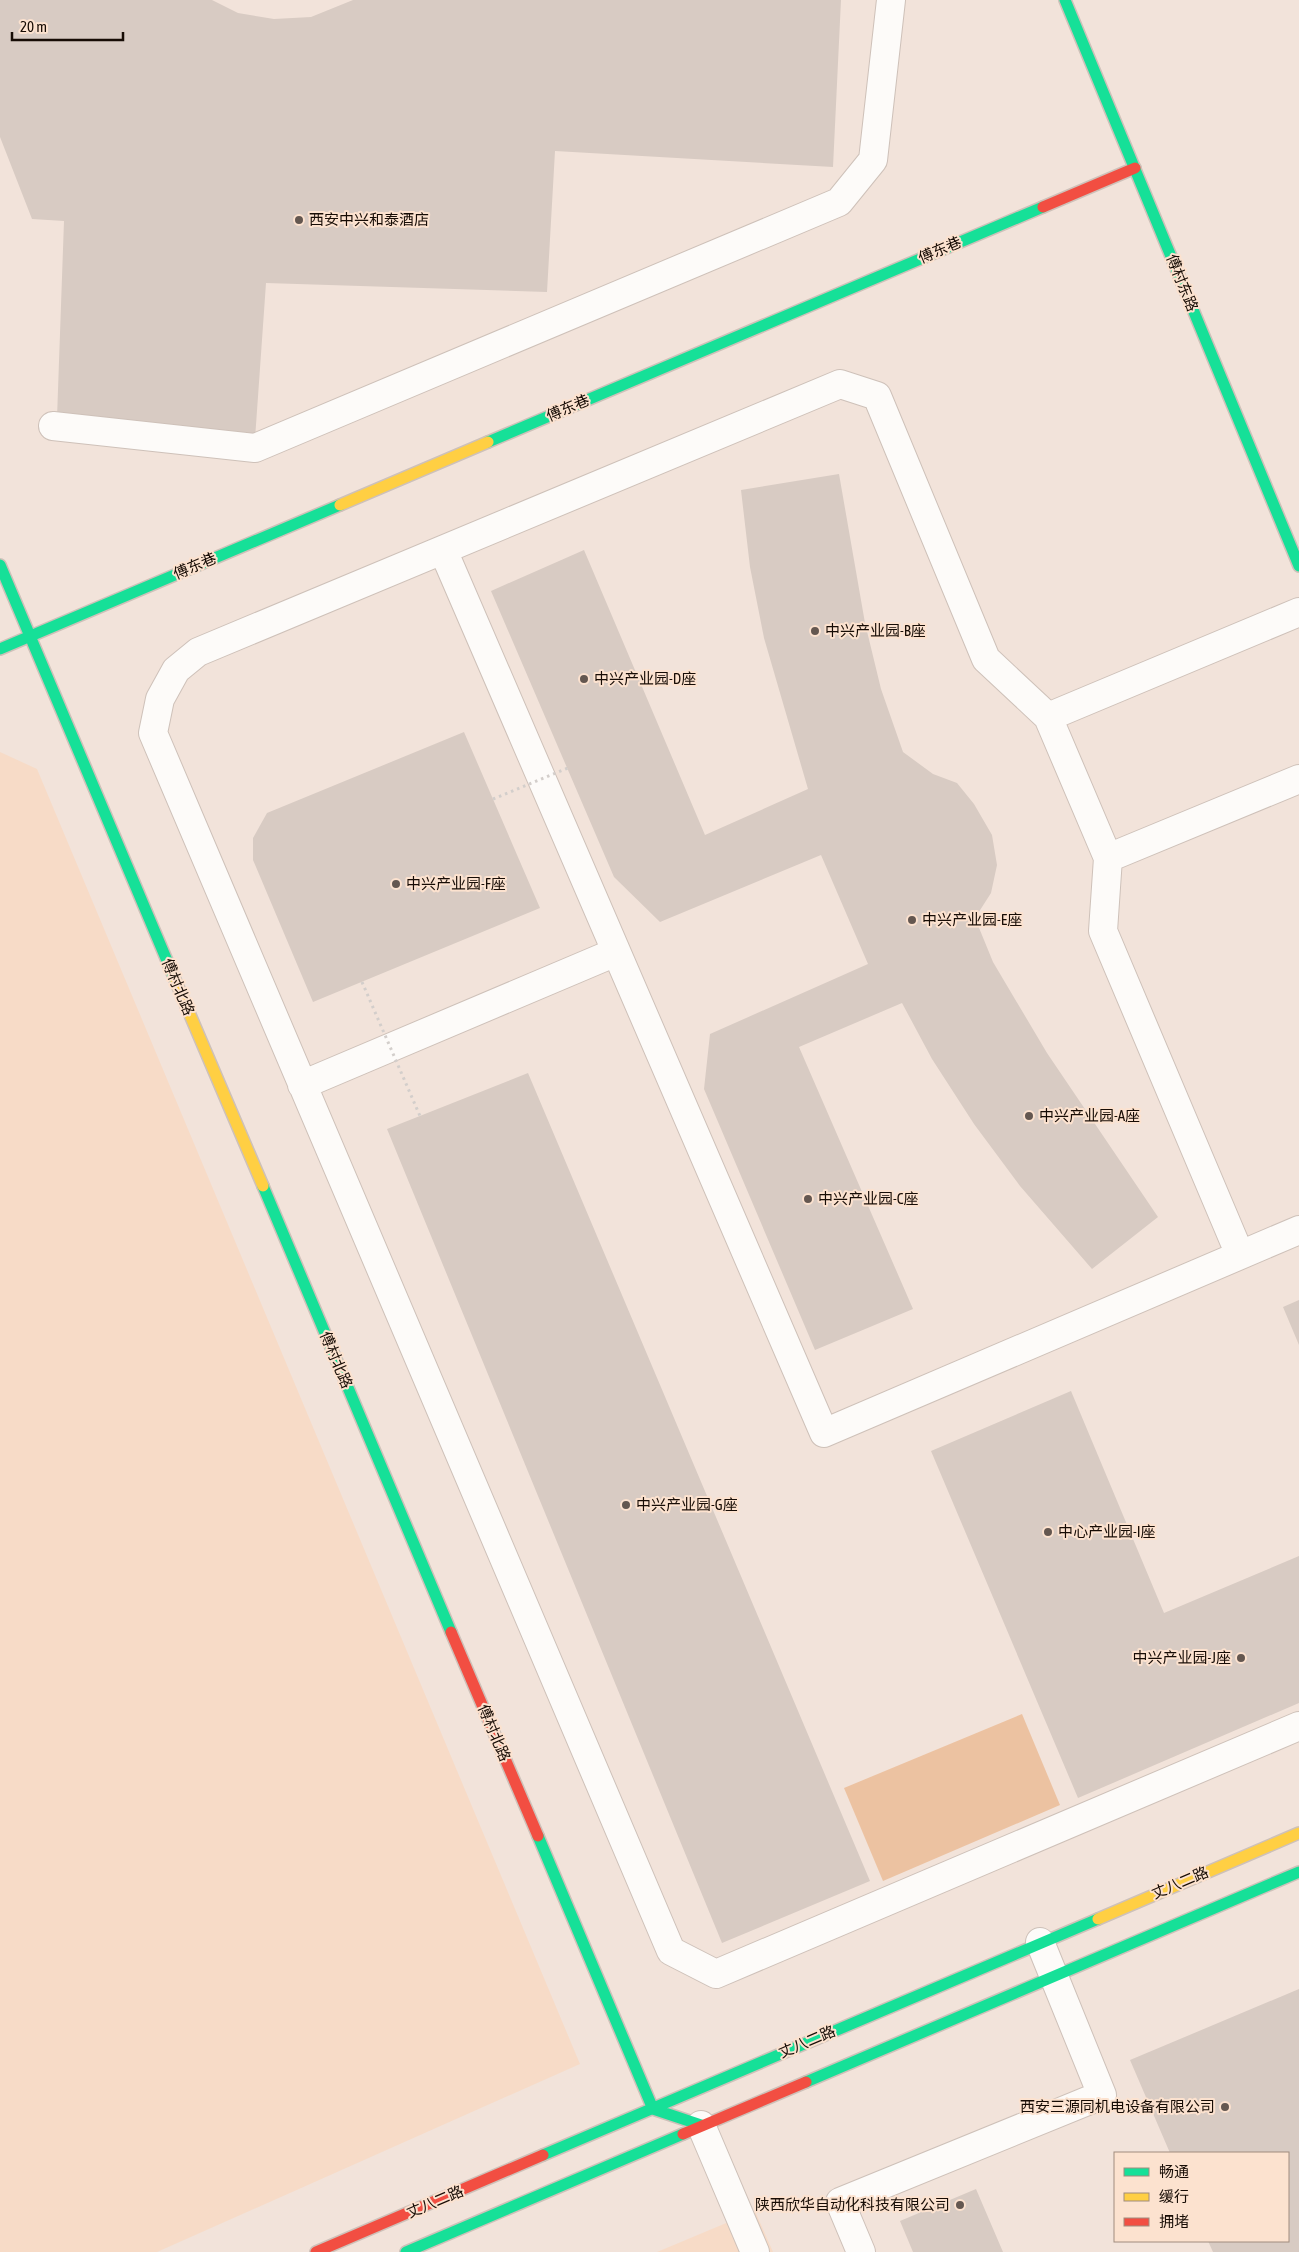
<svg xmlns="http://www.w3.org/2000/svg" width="1299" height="2252" viewBox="0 0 1299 2252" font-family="'Asap Condensed','Noto Sans SC',sans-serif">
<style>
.built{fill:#f7dbc7}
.green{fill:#ecc2a1}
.building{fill:#d8cbc3}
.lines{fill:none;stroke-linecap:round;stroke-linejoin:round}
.street-casing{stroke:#cec1b9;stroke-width:30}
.fast-casing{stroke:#cec1b9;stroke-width:14}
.slow-casing{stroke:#cec1b9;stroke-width:14}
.jam-casing{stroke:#cec1b9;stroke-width:14}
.street{stroke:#fdfbf9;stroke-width:28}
.fast{stroke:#16e098;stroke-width:11}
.slow{stroke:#ffcf43;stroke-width:11}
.jam{stroke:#f24e42;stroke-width:11}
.path-bridge{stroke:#d3cecb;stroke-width:3;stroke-dasharray:2.5 4;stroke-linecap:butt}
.poi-dot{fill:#645750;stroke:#fce2cf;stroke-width:2}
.labels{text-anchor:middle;stroke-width:4;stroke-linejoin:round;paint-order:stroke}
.poi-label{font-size:15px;fill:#170c05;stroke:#fce2cf;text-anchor:start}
.street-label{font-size:15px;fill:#170c05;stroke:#fce2cf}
</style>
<rect width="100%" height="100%" fill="#f2e3da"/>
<path class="built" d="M0,752L37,769L580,2064L157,2252H0Z
M755,2211L773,2252H657Z"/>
<path class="green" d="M1022,1714L1060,1805L883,1881L844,1788Z"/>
<path class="building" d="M0,0H212L238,13L274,19L311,17L353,0H841L833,167L555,151L547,292L266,283L255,439L57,418L64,221L32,219L0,137Z
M839,474L865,623L881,689L903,752L933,774L957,783L974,804L992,835L997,865L991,893L975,918L993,962L1047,1053L1158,1217L1092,1269L1020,1186L974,1124L932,1059L902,1003L799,1047L913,1309L815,1350L704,1089L710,1034L868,964L821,855L660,922L614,877L491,591L584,550L705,835L808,789L764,638L750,567L741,490Z
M464,732L540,908L313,1002L253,860V838L267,813Z
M528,1073L870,1881L722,1943L387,1129Z
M1299,1300V1345L1283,1307Z
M1071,1391L1164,1613L1299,1556V1703L1078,1798L931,1451Z
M1299,1989V2252H1213L1208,2241H1288V2153H1170L1130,2060Z
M976,2189L1003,2252H913L900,2221Z"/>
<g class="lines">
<g class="street-casing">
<path id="street" d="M53,426L255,448L839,202L873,160L891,0
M443,550L824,1433L1299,1230
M1048,717L1299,612
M1108,858L1299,779
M302,1085L616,952
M1240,1255L1103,931L1108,858L1048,717L986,659L877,396L840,384L198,652L176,670L160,699L153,733L671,1951L716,1974L1299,1726
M701,2125L755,2252
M861,2252L840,2202L1102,2095L1040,1942"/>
</g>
<g class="fast-casing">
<path id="fast" d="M1065,0L1299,566
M488,442L1043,207
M0,565L176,982
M0,649L340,505
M263,1186L451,1632
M538,1836L653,2109L701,2125
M806,2082L1299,1872
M543,2155L1098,1919
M406,2252L683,2134"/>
</g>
<g class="slow-casing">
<path id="slow" d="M340,505L488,442
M176,982L263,1186
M1098,1919L1299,1833"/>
</g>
<g class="jam-casing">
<path id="jam" d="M1043,207L1135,168
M451,1632L538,1836
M683,2134L806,2082
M316,2252L543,2155"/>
</g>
<use href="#street" class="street"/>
<use href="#fast" class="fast"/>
<use href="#slow" class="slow"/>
<use href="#jam" class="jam"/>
<path class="path-bridge" d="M493,799L568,768
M362,982L420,1116"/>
</g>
<g class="poi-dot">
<circle cx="299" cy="220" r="5"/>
<circle cx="815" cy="631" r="5"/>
<circle cx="584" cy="679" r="5"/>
<circle cx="396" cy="884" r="5"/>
<circle cx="912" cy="920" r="5"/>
<circle cx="1029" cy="1116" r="5"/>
<circle cx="808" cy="1199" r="5"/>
<circle cx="626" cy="1505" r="5"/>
<circle cx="1048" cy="1532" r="5"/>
<circle cx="1241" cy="1658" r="5"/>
<circle cx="1225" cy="2107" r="5"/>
<circle cx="960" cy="2205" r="5"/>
</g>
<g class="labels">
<g class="poi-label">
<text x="309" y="225">西安中兴和泰酒店</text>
<text x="825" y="636">中兴产业园-B座</text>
<text x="594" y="684">中兴产业园-D座</text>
<text x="406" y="889">中兴产业园-F座</text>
<text x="922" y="925">中兴产业园-E座</text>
<text x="1039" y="1121">中兴产业园-A座</text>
<text x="818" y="1204">中兴产业园-C座</text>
<text x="636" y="1510">中兴产业园-G座</text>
<text x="1058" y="1537">中心产业园-I座</text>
<text x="1231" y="1663" text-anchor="end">中兴产业园-J座</text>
<text x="1215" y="2112" text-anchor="end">西安三源同机电设备有限公司</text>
<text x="950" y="2210" text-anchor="end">陕西欣华自动化科技有限公司</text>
</g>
<g class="street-label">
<text transform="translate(940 250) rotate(-23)" y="5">傅东巷</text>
<text transform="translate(1182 283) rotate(68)" y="5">傅村东路</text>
<text transform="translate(568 408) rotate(-23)" y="5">傅东巷</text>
<text transform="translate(195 566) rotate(-23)" y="5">傅东巷</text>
<text transform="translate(178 987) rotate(67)" y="5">傅村北路</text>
<text transform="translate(336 1360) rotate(67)" y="5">傅村北路</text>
<text transform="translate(494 1733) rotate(67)" y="5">傅村北路</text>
<text transform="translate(1180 1883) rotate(-23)" y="5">丈八二路</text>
<text transform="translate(807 2042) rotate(-23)" y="5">丈八二路</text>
<text transform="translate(435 2202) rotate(-23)" y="5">丈八二路</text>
</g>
</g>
<rect x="1114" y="2152" width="175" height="90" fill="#fce2cf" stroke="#a08c7e"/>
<rect x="1124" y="2168" width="25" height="8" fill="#16e098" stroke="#a08c7e"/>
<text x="1159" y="2177" font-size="15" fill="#170c05">畅通</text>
<rect x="1124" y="2193" width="25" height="8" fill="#ffcf43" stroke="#a08c7e"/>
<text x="1159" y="2202" font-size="15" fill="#170c05">缓行</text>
<rect x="1124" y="2218" width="25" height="8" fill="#f24e42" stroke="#a08c7e"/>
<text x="1159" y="2227" font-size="15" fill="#170c05">拥堵</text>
<path d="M12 32v8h111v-8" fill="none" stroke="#170c05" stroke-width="2.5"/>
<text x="20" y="32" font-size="15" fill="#170c05" stroke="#fce2cf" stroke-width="4" paint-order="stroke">20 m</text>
</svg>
